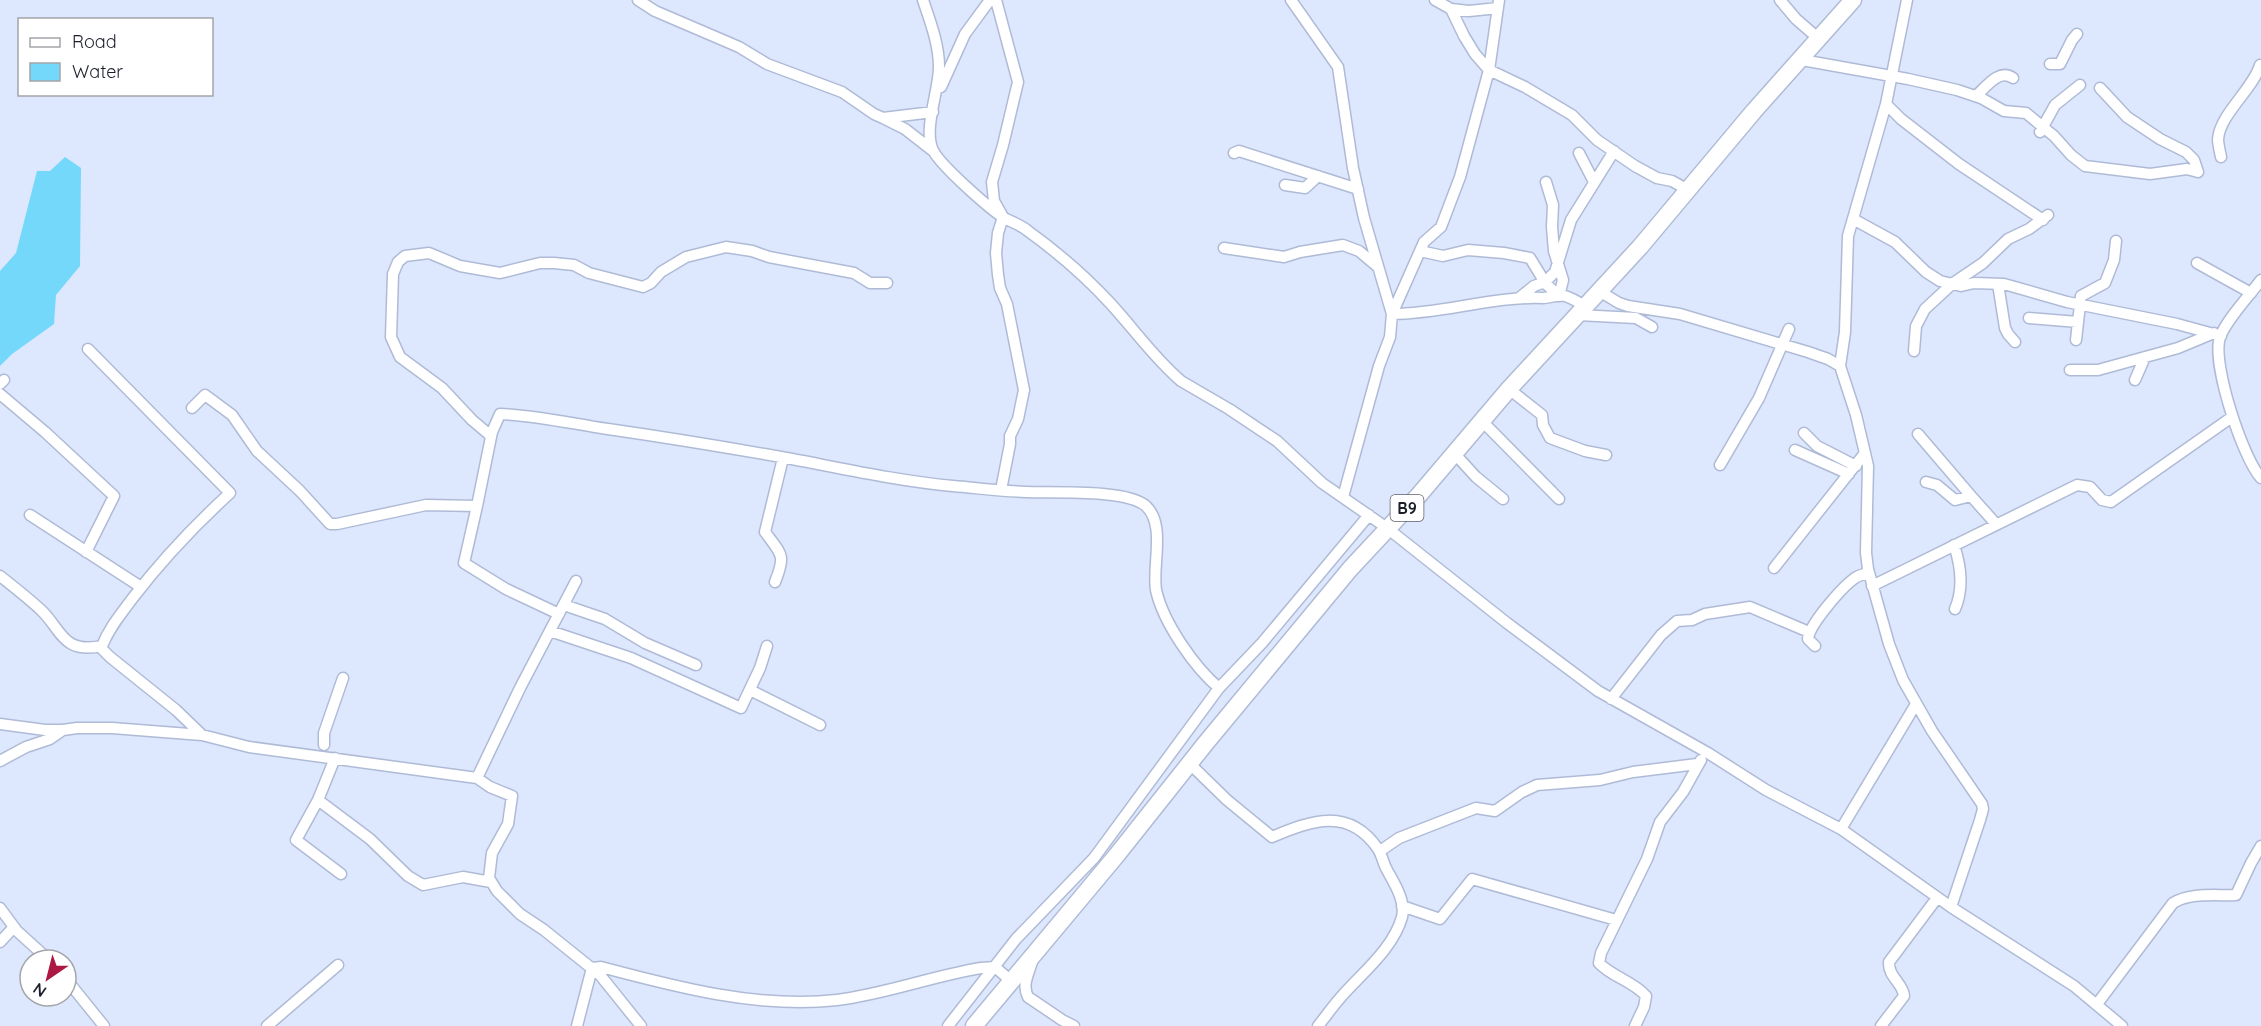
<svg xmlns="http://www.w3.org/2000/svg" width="2261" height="1026" viewBox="0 0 2261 1026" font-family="Quicksand,sans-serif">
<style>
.water{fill:#74d8fb}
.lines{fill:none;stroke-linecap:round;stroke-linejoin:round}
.minor-casing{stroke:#afbbd6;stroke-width:13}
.highway-casing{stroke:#afbbd6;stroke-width:19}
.minor{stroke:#fff;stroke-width:10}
.highway{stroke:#fff;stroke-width:16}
.labels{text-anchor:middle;stroke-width:5;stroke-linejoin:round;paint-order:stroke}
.shield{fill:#fff;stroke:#5f6269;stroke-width:1.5}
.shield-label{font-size:16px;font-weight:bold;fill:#1b1f29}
</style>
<rect width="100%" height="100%" fill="#dde7fe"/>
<path class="water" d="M65,157L81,168L80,266L56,295L54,324L12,354L0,366V271L16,253L37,171H50Z"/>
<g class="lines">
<g class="minor-casing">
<path id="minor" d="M638,0L655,11L739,47L767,64L842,92L874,114L883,118L933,112
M923,0C930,21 939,44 939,67C939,90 924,127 932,148C937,163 989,208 1004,218C1012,222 1021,225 1028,231C1057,252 1086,277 1110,303C1134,329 1154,358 1181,381L1229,409L1277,441L1322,483L1387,528L1507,623L1598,691L1708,753L1766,790L1841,829L1951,907L2074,986L2122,1026
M996,0L1018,82L1003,145L992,182L994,201L1003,217L998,233L996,253L998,275L1000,288L1007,304L1024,390L1018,419L1010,436V444L1001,490
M1291,0L1338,67L1353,168L1364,218L1392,314C1443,314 1492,296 1543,298C1550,298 1558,294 1565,296C1572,298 1580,303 1586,307
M1435,0L1451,9L1464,36L1475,54L1489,70L1525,87L1572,115L1597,140L1635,166L1657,178L1672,181L1688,190
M1780,0L1796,19L1819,39
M1907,0L1886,104L1848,236L1845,332L1840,366L1856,415L1868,466L1866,553L1868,569L1889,644L1903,680L1932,731L1982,804L1983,809L1980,820L1951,907
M1451,9L1469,11L1498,8
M1802,60L1908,79L1957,90L1981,98L2004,111L2026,113L2054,136L2071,155L2085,166L2150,174L2187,169L2198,172L2194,160L2186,152L2160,139L2127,117L2100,88
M2050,64H2060L2072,40L2077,34
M941,87L965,34L990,0
M1976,96C1986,87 1999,68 2013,78
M1886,104L1901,119L1959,164L2043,220
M883,118L905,129L932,150
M2040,132L2055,105L2080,85
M1234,153L1239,151L1358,189
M1579,153L1594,182
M2221,157C2220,152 2218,144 2218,139C2220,114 2254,88 2260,65
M1546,182L1553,205L1552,227L1554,251L1563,280L1559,296
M1285,185L1305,188L1318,176
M1853,219L1895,242L1926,272L1940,281L1961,286L1974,283L2004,284L2067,302L2177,324L2221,336
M1224,248L1284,257L1300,252L1343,245L1359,251L1378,267
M1420,251L1443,256L1468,250L1504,253L1530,258L1546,284L1559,296
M2197,263L2251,293
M2261,280C2249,296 2227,319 2220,337C2211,362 2243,459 2261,478
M1998,284L2005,328L2008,334L2015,342
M1599,291L1619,303L1628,306L1680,314L1808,352L1828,359L1840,366
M1519,298L1534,286L1545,282L1555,272L1571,220L1614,151
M1578,315L1636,318L1652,327
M2029,318L2078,322L2081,296L2105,283L2114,260L2116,241
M2076,340L2078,322
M88,349L230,493C194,526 161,561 132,599C121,614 109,628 102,646V649L110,657L176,710L202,735
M1914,351L1916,326L1925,309L1952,284L1983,263L2008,239L2029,229L2048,215
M2070,370H2098L2178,348L2214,333
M2135,380L2145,357
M0,384L4,380
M1509,389L1542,415L1543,425L1550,438L1585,451L1606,455
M0,394L45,432L114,496L86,552
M192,408L205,395L232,415L257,451L300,491L330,524H337L426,505L477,506L492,432L500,414C536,415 573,424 608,429C670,438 731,448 792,459C845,469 899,481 953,486C977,488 1001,491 1026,492C1053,493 1127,489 1146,506C1166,525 1152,565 1156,590C1163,622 1194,667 1219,688
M1481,420L1559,499
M1804,433L1817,446L1856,466
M1918,434L1971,496
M491,436L472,420L442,388L400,357L391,337L393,274L398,262L405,256L429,253L460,266L500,273L540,263H554L574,265L589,273L643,287L651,283L661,272L686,257L726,247L752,251L769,257L854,273L870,283H887
M1795,450L1849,474
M1455,454L1476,477L1503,499
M1720,465L1759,398L1789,329
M1926,482L1937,485L1955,500L1971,496L1996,524
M1343,497L1379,366L1390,337L1392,314L1424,242L1441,227L1460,177L1489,70L1499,0
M477,506L464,563L506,589L559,614
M30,515L141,587
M1954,545C1961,566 1964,588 1955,609
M1774,568L1865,453
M0,576C14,587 28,598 41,610C62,630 62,654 102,646
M775,582C786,555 782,555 765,532L783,458
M1872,586L2077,485L2090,487L2102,500L2111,502L2232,417
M564,605L605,619L645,643L696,665
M550,631L631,658L741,708L760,668L767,646
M1815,646L1808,639C1809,625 1842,587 1855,578C1859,575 1864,574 1869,573
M750,690L820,725
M1611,699L1661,635L1677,621L1692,620L1705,614L1750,607L1809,632
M0,724L45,730H62
M324,745V733L343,678
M335,758L318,800L296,840L341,874
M0,761L26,747L50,739L63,730L77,728H112L202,735L249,747L477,778L490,787L512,796L508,824L492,853L489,878L497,891L520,914L544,930L600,975L641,1026
M1189,763L1227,800L1272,837C1312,820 1349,807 1378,849C1382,855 1383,863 1387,870C1394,883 1406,901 1402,917C1393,949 1362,973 1341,997C1333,1006 1326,1016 1318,1026
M477,778L520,688L576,581
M318,800L370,839L408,876L423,885L463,877L491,882
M1841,829L1916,704
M1380,851L1399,838L1476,808L1495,811L1522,792L1537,785L1600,780L1633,772L1697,764
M1402,906L1440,919L1472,879L1616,920
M0,908L17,931L49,960
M0,942L14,927
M1032,962C1028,975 1022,985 1028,997L1062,1020L1074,1026
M592,968L601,967C676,987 759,1009 837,1000C886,994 932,976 981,968L995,967L1010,980
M66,979L104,1026
M2097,1004L2173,903C2191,892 2216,896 2236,895L2251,863L2261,846
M267,1026L338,965
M577,1026L592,968
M948,1026L1016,939L1094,858L1219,688L1262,643L1369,515
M1635,1026L1644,1007L1646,996C1633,981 1612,977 1599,963L1601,953L1647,859L1660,822L1683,792L1701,760
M1881,1026L1904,996C1903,983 1888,977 1889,962L1937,898"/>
</g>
<g class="highway-casing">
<path id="highway" d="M974,1026L1116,856L1205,744L1350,569L1419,495L1509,389L1640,247L1754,111L1853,0"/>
</g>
<use href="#minor" class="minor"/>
<use href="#highway" class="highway"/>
</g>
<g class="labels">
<rect class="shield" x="1390.5" y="495" width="33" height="26" rx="4.5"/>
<g class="shield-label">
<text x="1407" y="514">B9</text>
</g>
</g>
<rect x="18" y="18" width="195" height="78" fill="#ffffff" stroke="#a4a5a9" stroke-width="1.5"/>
<rect x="30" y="38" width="30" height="9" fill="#ffffff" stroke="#a4a5a9" stroke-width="1.5"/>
<text x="72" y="48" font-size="18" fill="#1b1f29">Road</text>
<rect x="30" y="63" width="30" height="18" fill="#74d8fb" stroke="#a4a5a9" stroke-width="1.5"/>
<text x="72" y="78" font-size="18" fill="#1b1f29">Water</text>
<g transform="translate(48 978) rotate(215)"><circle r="28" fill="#ffffff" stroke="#a4a5a9" stroke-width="1.5"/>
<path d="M0-4.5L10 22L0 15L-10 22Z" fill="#ac1841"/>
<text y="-9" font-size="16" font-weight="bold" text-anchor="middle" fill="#1b1f29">N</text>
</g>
</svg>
